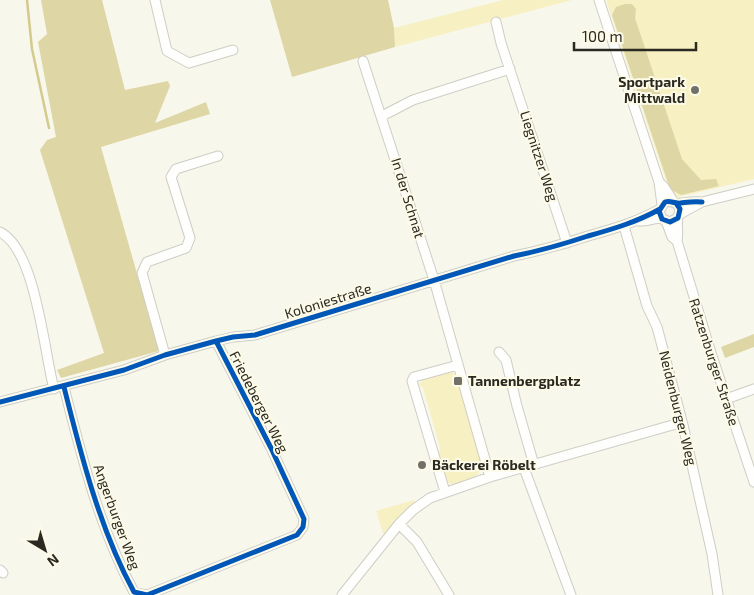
<svg xmlns="http://www.w3.org/2000/svg" width="754" height="595" viewBox="0 0 754 595" font-family="'Exo 2',sans-serif">
<style>
.green{fill:#f7f0c2}
.forest{fill:#ded6a4}
.lines{fill:none;stroke-linecap:round;stroke-linejoin:round}
.stream{stroke:#d4ca8e;stroke-width:2.5}
.street-casing{stroke:#cecdc5;stroke-width:11}
.street{stroke:#fefefc;stroke-width:9}
.cycleway-casing{stroke:#fdfbe7;stroke-width:8}
.cycleway{stroke:#0057b8;stroke-width:5}
.poi-dot{fill:#727169;stroke:#fdfbe7;stroke-width:2}
.labels{text-anchor:middle;stroke-width:4;stroke-linejoin:round;paint-order:stroke}
.poi-label{font-size:14px;font-weight:bold;fill:#2a2922;stroke:#fdfbe7;text-anchor:start}
.street-label{font-size:14px;fill:#2a2922;stroke:#fdfbe7}
</style>
<rect width="100%" height="100%" fill="#f8f7ec"/>
<path class="green" d="M503,0H572L395,47L394,28Z
M606,0H754V179L678,197L670,193Z
M451,371L457,377L482,462C481,479 467,481 454,485L450,484C443,478 437,457 440,448L423,388L419,385C423,375 441,374 451,371Z
M414,500L415,503L384,536L376,511Z"/>
<path class="forest" d="M41,0H102L125,90L168,81L170,86L155,123L206,102L210,114L101,147L159,351L61,378L57,370L104,353L40,150L47,140L56,137L38,42L47,34Z
M270,0H388L394,28L395,47L292,77Z
M625,4H632L636,9L635,18L682,159L701,180L716,179L719,186L681,195L670,189L612,15L616,7Z
M754,334V347L725,358L721,347Z"/>
<g class="lines">
<path class="stream" d="M27,0L32,49L49,128"/>
<g class="street-casing">
<path id="street" d="M155,0L167,51L189,63L233,50
M599,0L659,182L662,205
M496,22L501,43L567,243
M363,61L434,280L490,477
M382,116L413,100L510,69
M659,182L664,187L673,201
M676,203L680,209L678,218L670,222L662,219L659,211L665,202C671,200 674,204 681,203C689,202 694,201 702,202
M680,214L702,202L754,189
M639,221C647,222 655,217 662,219
M666,221L672,237L677,241L712,356L754,482
M624,226L647,306L657,327L683,425L712,554L718,595
M0,232C36,250 44,352 54,389
M677,241C679,233 676,226 678,218
M499,352L506,360L517,406L534,465
M165,355L142,273L147,262L186,248L190,238L171,177L176,169L218,156
M64,387C81,455 100,530 134,592L147,595L297,535L303,527L304,519L271,448L216,341
M726,399L754,389
M0,402L124,370L165,355L216,341L233,337L255,335L514,256C539,251 564,244 588,236C613,229 637,222 660,209
M524,468L571,595
M445,492L412,381L414,377L458,365
M399,524L417,542L449,595
M0,570L3,573
M342,595L399,524L413,510L430,498L490,477L676,424L683,425"/>
</g>
<use href="#street" class="street"/>
<g class="cycleway-casing">
<path id="cycleway" d="M676,203L680,209L678,218L670,222L662,219L659,211L665,202C671,200 674,204 681,203C689,202 694,201 702,202
M64,387C81,455 100,530 134,592L147,595L297,535L303,527L304,519L271,448L216,341
M0,402L124,370L165,355L216,341L233,337L255,335L514,256C539,251 564,244 588,236C613,229 637,222 660,209"/>
</g>
<use href="#cycleway" class="cycleway"/>
</g>
<g class="poi-dot">
<circle cx="695" cy="90" r="5"/>
<rect x="453" y="376" width="10" height="10" rx="2.5"/>
<circle cx="422" cy="465" r="5"/>
</g>
<g class="labels">
<g class="poi-label">
<text x="685" y="87" text-anchor="end">Sportpark<tspan x="685" dy="16">Mittwald</tspan></text>
<text x="468" y="386">Tannenbergplatz</text>
<text x="432" y="470">Bäckerei Röbelt</text>
</g>
<g class="street-label">
<text transform="translate(539 156) rotate(72)" y="5">Liegnitzer Weg</text>
<text transform="translate(408 198) rotate(73)" y="5">In der Schnat</text>
<text transform="translate(328 301) rotate(-17)" y="5">Koloniestraße</text>
<text transform="translate(714 362) rotate(72)" y="5">Ratzenburger Straße</text>
<text transform="translate(259 402) rotate(63)" y="5">Friedeberger Weg</text>
<text transform="translate(678 408) rotate(76)" y="5">Neidenburger Weg</text>
<text transform="translate(117 517) rotate(70)" y="5">Angerburger Weg</text>
</g>
</g>
<g transform="translate(45 550) rotate(142)" stroke="#fdfbe7" stroke-width="4" paint-order="stroke">
<path d="M0-4L9 19L0 12L-9 19Z" fill="#2a2922"/>
<text y="-8" font-size="14" font-weight="bold" text-anchor="middle" fill="#2a2922">N</text>
</g>
<path d="M574 42v8h122v-8" fill="none" stroke="#2a2922" stroke-width="2.5"/>
<text x="582" y="42" font-size="15" fill="#2a2922" stroke="#fdfbe7" stroke-width="4" paint-order="stroke">100 m</text>
</svg>
